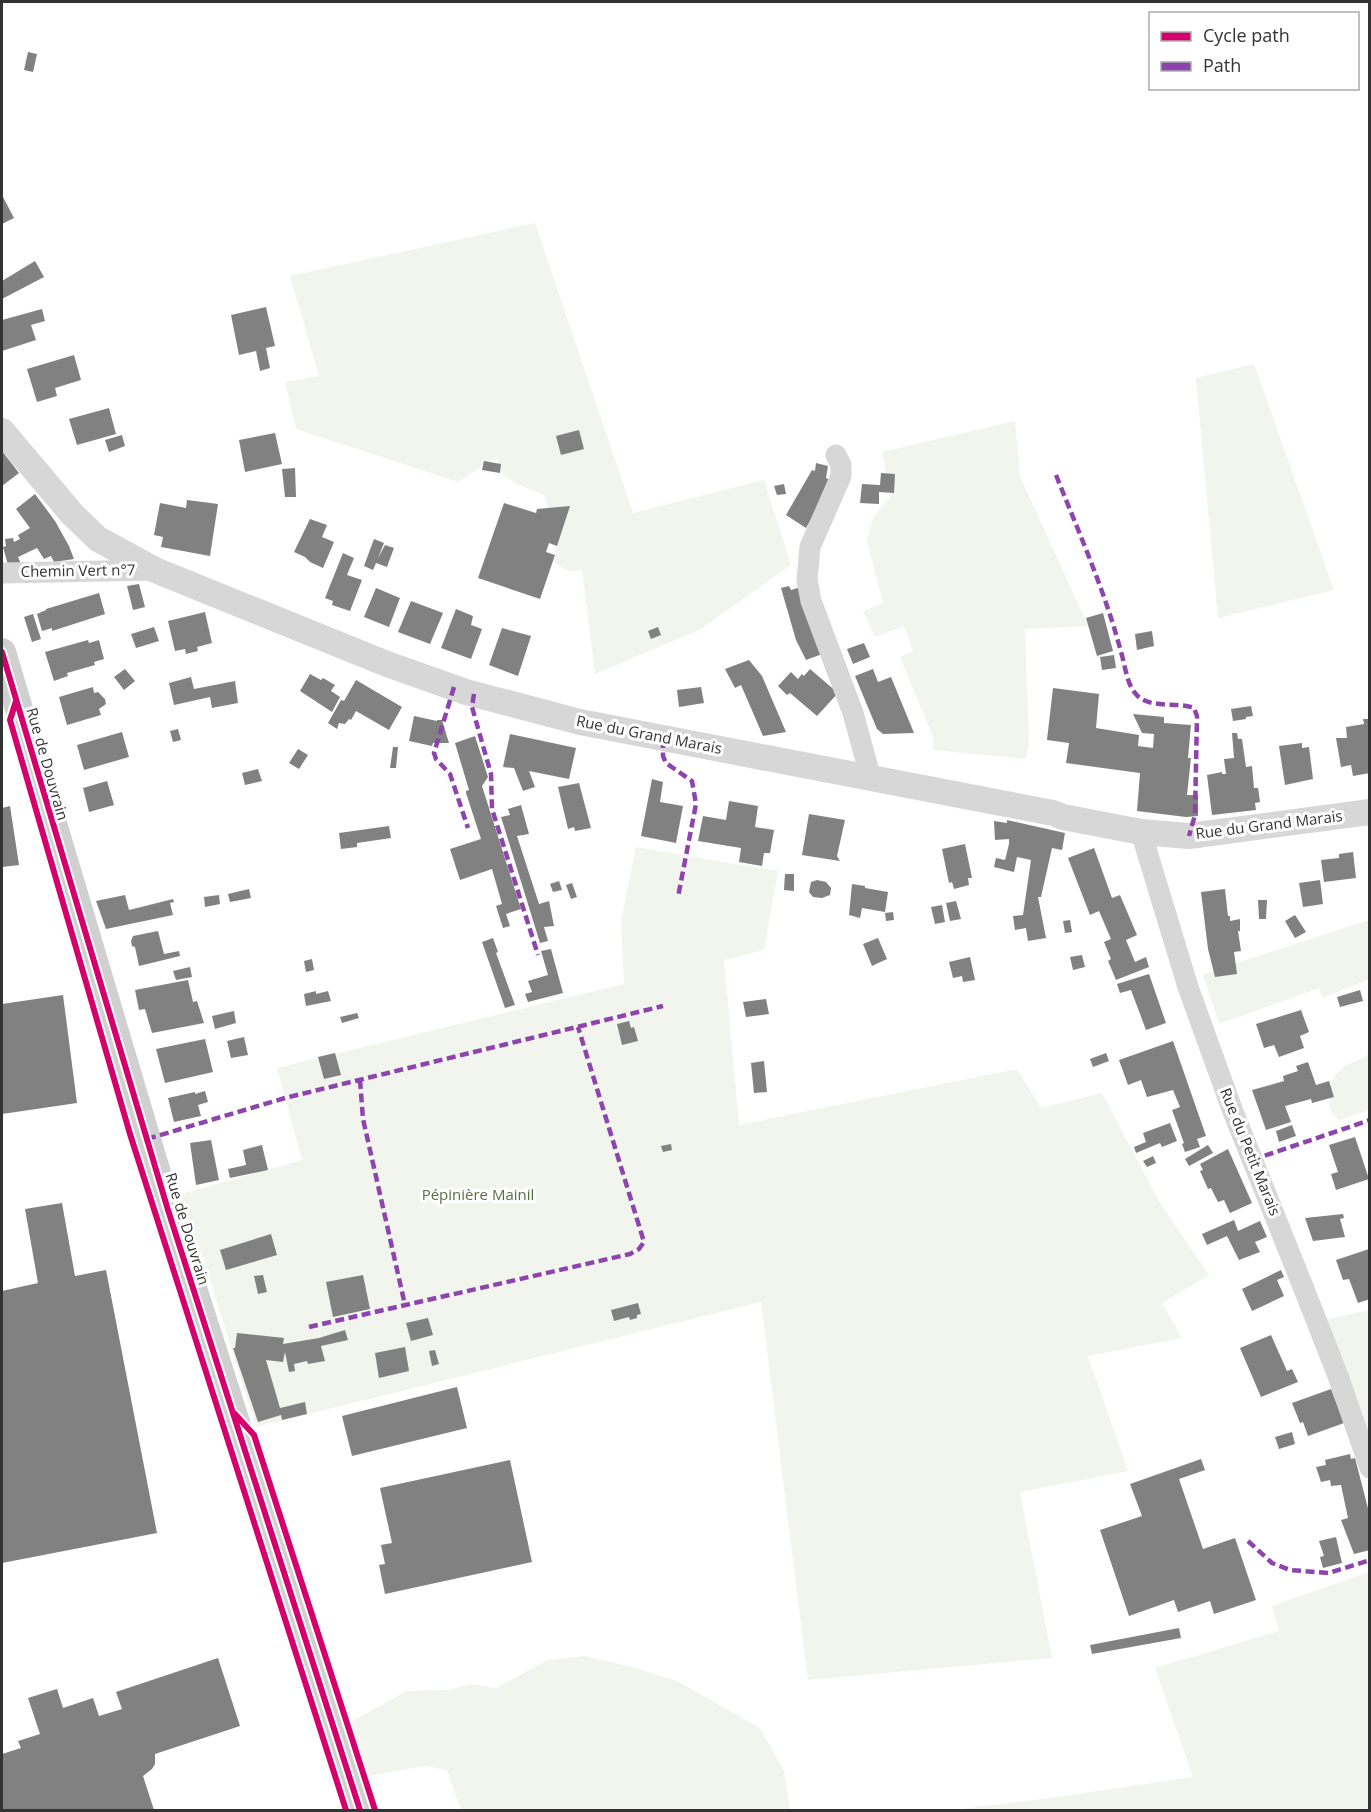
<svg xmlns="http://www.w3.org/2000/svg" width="1371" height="1812" viewBox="0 0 1371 1812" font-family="'Open Sans',sans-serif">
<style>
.green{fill:#f1f5ed}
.building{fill:#818181}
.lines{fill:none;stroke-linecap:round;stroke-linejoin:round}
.minor{stroke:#d7d7d7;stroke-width:21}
.tertiary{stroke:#d7d7d7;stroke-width:26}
.secondary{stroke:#d0d0d0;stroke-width:28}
.quiet{stroke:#8e44ad;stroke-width:4.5;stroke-dasharray:9 4.5;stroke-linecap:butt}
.cycleway-casing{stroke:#fff;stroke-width:10}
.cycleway{stroke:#d6006c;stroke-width:6}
.labels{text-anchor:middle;stroke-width:6;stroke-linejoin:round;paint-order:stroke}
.street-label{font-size:15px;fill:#333;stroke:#fff}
.park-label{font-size:15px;fill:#56703f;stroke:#fff}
</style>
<rect width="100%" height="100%" fill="#fff"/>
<path class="green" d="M535,223L633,513L764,480L791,565L701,629L595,674L582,570L568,571L555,563L556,529L544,495L517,484L502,474L497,456L458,482L296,429L285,382L319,376L290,276Z
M1254,364L1334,590L1218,618L1196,378Z
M1015,421L1020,476L1088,626L1025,629L1029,744L1026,759L933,750V737L900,657L913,651L904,626L875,637L863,611L883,603L867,541L873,517L891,496L882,452Z
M636,847L778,871L764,950L724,960L739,1125L1017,1069L1041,1108L1102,1093L1160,1203L1209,1275L1162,1303L1182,1338L1088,1356L1128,1471L1020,1492L1052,1658L808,1680L761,1302L256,1427L204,1261L181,1194L302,1160L277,1068L624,984L621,921Z
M1369,920V979L1323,998L1319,988L1219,1024L1203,974Z
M1369,1044V1110L1339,1120L1330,1110L1329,1090L1335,1075L1345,1066L1367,1056Z
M1369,1310V1438L1325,1320Z
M1369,1572V1810H952L1050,1798L1193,1777L1155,1668L1279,1631L1272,1606Z
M584,1656L628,1666L677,1681L760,1728L784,1771L790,1810H461L447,1770L425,1766L368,1776L350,1722L407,1691L449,1690L471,1684L496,1688L548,1660Z"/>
<path class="building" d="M28,52L37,54L33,72L24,70Z
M2,195L14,218L2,224Z
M35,261L44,277L2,299V281Z
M266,307L275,346L266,348L270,368L260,371L256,351L239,355L231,315Z
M42,309L45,321L31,325L36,340L2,351V320Z
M74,355L81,380L55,388L57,396L37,402L27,369Z
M109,408L116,434L77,445L69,419Z
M579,430L584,449L561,455L556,436Z
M275,433L282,464L245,472L239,440Z
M122,435L125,446L109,452L105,440Z
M2,451L19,473L2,486Z
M484,461L501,464L500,473L482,470Z
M816,463L828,466L826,478L832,481L806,528L786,515L812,470L815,471Z
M295,468L296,497H285L282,469Z
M881,473L895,474L894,493L879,492V504L860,503L862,484L880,485Z
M784,484L786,494L777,495L774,486Z
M35,494L55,521L69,546L74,559L54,562L51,556L44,559L37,548L18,557L21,564L8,565L3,547L6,546L5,539L13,538L14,542L20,539L18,535L30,528L16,509Z
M187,500L218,504L210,556L161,547L163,537L154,535L160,503L186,508Z
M504,503L536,513L537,509L570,506L557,546L549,543L546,552L555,555L540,599L478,578Z
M310,519L327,525L322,537L334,542L323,568L310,562L305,557L294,552Z
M374,539L384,543L378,558L385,545L394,548L387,567L376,563L373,570L364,566Z
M343,553L354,558L347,575L362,580L350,611L332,605L333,601L325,598Z
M139,584L145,607L133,610L127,586Z
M789,586L791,590L804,586L825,653L806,660L796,640L781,588Z
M376,588L400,598L389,627L364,617Z
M99,593L105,614L52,631V628L42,631L37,614L46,610V609Z
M411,601L443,613L430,644L398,632Z
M456,609L473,616L471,625L482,629L471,659L441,648Z
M205,612L212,643L197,647L198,651L186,654L185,649L175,651L168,621Z
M1103,613L1113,651L1097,656L1086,618Z
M33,614L41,639L32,642L24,617Z
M154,627L159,641L136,648L131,634Z
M658,627L661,635L651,639L648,631Z
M502,628L531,636L518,676L489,665Z
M1152,631L1154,646L1137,650L1135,634Z
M88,640L89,643L99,640L104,659L94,662L95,665L67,673L68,676L54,681L45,652Z
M864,643L870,657L853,664L847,649Z
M1114,655L1116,668L1102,670L1100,657Z
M749,660L762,676L786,732L763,736L741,685L735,688L725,669Z
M125,669L135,681L124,690L114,677Z
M810,669L838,693L817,716L790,693L787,695L778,686L791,672L798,679L802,674L804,676Z
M873,669L878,682L891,677L914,733L883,734L877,729L855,676Z
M310,674L321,680L323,678L335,685L331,691L340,697L332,712L300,691Z
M191,677L194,689L235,681L238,703L212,708L210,697L174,705L169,683Z
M356,680L402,707L389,730L356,711L351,720L349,719L345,724L339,723L337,729L328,723L341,700L344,701Z
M93,687L94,693L98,692L105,699L106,704L99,709L101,715L67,725L59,697Z
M701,687L704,703L679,707L677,690Z
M1053,688L1099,694L1096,728L1139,735L1138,746L1153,748L1154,734L1142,733L1133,714L1164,717V723L1191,725L1188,758H1191L1187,795H1198V816L1186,817L1137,811L1140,773L1066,763L1069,743L1047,740Z
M1251,706L1253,716L1246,717V719L1233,721L1231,709Z
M414,716L437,721V720H442L449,743H433L432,746L409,741Z
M1363,719H1370V773L1353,776L1351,765L1341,767L1336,738H1347L1346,727L1364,724Z
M178,729L181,740L173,742L170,731Z
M122,732L129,757L84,770L77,745Z
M1232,733H1237L1238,739H1242L1246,767L1252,766L1254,788H1258L1260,802L1255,803L1256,810L1212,815L1207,775L1222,772V774H1226L1224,759L1234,758Z
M510,734L576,748L569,779L529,771L535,787L523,791L514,768L503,767Z
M475,736L488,777L482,786L521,909L506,914L510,926L503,928L496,906L502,904L492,869L460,880L450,849L481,839L466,793V791L469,790L455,743Z
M1302,743V748L1309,747L1313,779L1285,785L1279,746Z
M393,747H398L396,768H390Z
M298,749L308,755L299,769L289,763Z
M258,769L262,781L245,785L242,773Z
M652,779L663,782L660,802L683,806L676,843L641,836Z
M107,781L114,805L89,812L83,788Z
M579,783L591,828L575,831L574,827L568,829L558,787Z
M729,801L758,806L755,827L774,830L770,853H764L762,866L739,862L741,848L698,841L703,816L726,820Z
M521,805L529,834L517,836L539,904L549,901L554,926L544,927L548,941L540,943L501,817L510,815L508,809Z
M10,806L19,865L2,867V808Z
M809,814L845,820L837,856L840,861L802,855Z
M1007,820L1065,833L1062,850L1052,848L1041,897H1038L1046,938L1028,941L1026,928L1015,930L1013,916L1023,915L1031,860L1017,857L1014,872L994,867L996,858L1005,860L1009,844V839L995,840L994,821L1007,823Z
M389,826L391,838L357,843V847L341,849L339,833Z
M965,844L972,878H968L969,885L954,889L952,882L949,883L942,849Z
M1094,848L1112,898L1120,895L1137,935L1126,940L1135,962L1146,957L1149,967L1116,980L1108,961L1111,959L1104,942L1111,939L1099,911L1090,915L1068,858Z
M1353,852L1356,878L1324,882L1321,860L1339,858V854Z
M785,874H794V891L784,890Z
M817,880L826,882L831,888L830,895L822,898L813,897L809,892L811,882Z
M1320,880L1323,904L1303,907L1299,883Z
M559,881L562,890L553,892L550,884Z
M572,883L577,897L571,899L566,885Z
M852,884L865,886V888L888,892L885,912L862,908L860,918L849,915Z
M249,889L251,898L230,902L228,894Z
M1225,889L1228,916H1230V921L1240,919V931H1238L1241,951L1234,952L1237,974L1215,977L1208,949L1201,892Z
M125,895L129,910L173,899L174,902L170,903L173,915L106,929L96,901Z
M219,895L220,904L205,907L204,897Z
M1258,900H1267L1266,919H1259Z
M956,901L961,919L950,921L946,903Z
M942,905L945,922L935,924L931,907Z
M893,912L894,920L886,921L885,913Z
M1295,915L1306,932L1295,938L1285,921Z
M1070,920L1072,932L1065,933L1063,921Z
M158,931L164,954L179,951L180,956L139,966L135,947L132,946L131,941L133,936Z
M493,938L498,952L496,953L515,1005L505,1008L482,942Z
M878,938L887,959L872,966L863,944Z
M551,949L563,993L528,1002L525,994L532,992L528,981L548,975L541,951Z
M1082,955L1085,967L1073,970L1070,957Z
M970,957L975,980L963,982L962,976L953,978L949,962Z
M312,959L314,970L306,972L304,961Z
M190,967L192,977L176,980L173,971Z
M1149,974L1166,1023L1146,1030L1131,990L1120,993L1117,984Z
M188,980L193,1002L197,1001L204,1023L152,1033L145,1009L139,1010L135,990Z
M1360,990L1363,1001L1340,1007L1337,997Z
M316,991V994L328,991L331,1001L306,1006L304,994Z
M63,995L77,1103L2,1114V1004Z
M766,999L769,1014L746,1017L743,1002Z
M1301,1010L1309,1032L1300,1036L1304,1048L1279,1057L1274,1045L1264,1048L1256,1024Z
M234,1011L236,1023L215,1029L212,1016Z
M357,1013L359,1018L342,1023L340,1017Z
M629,1021L631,1028L634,1027L638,1041L622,1045L617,1024Z
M244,1037L248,1055L231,1058L227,1041Z
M205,1039L213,1072L165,1083L156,1049Z
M1173,1041L1206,1136L1197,1139L1200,1147L1185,1152L1182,1144L1184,1143L1172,1110L1180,1107L1173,1090L1147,1097L1141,1080L1128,1085L1119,1060Z
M335,1053L341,1075L324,1079L318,1057Z
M1106,1053L1109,1061L1093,1067L1090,1059Z
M764,1061L767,1092L754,1093L751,1063Z
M1308,1062L1316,1085L1329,1081L1334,1097L1312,1103L1311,1099L1285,1106L1291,1122L1266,1130L1252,1090L1284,1081L1283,1076L1298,1071L1296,1066Z
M205,1091L208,1102L198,1105L201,1116L174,1122L168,1098L195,1092V1094Z
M1170,1123L1177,1141L1162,1147L1160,1143L1136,1153L1134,1147L1146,1142L1143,1133Z
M1292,1125L1296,1136L1279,1142L1276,1131Z
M1355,1137L1369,1179L1336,1190L1331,1174L1338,1172L1329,1145Z
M211,1140L219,1180L196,1185L190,1143Z
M671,1144L672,1150L663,1152L661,1146Z
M262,1145L268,1170L230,1178L228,1169L246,1165L243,1150Z
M1208,1145L1213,1153L1189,1166L1185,1159Z
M1228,1149L1252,1203L1230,1213L1224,1200L1218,1202L1211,1188L1208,1189L1200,1171L1203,1170L1200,1164Z
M1153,1156L1156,1163L1147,1167L1143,1161Z
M62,1203L75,1276L106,1270L157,1533L2,1563V1291L38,1283L25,1209Z
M1343,1214L1344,1218L1340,1219L1345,1237L1313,1241L1305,1218Z
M1234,1220L1238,1231L1260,1221L1267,1237L1255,1242L1260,1252L1239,1260L1227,1236L1207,1245L1202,1234Z
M271,1234L277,1255L226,1270L220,1250Z
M1369,1249L1370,1299L1358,1303L1349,1279L1343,1280L1336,1260Z
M1281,1270L1284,1277L1277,1280L1284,1296L1252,1311L1242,1289Z
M263,1275L267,1292L258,1294L254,1276Z
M363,1275L370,1309L333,1317L326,1282Z
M638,1303L641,1314L637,1315V1318L630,1320L629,1317L614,1321L611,1310Z
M428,1318L433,1335L411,1341L406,1323Z
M345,1330L348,1340L321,1346L325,1361L308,1364L307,1361L294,1364L295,1371L289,1372L285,1352L283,1362L266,1360L280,1408L305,1402L307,1414L282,1420L281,1415L258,1422L233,1348H235L237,1333L284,1338L283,1344L319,1338Z
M1271,1335L1287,1371L1292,1369L1298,1382L1261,1397L1240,1348Z
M405,1347L409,1371L379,1378L375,1353Z
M435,1350L439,1364L432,1366L429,1351Z
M457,1387L467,1428L352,1456L342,1416Z
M1331,1389L1344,1423L1308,1436L1303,1422L1300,1423L1292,1403Z
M1292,1432L1295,1444L1279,1449L1275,1437Z
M1350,1454L1351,1459L1355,1458L1370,1516V1550L1354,1554L1341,1520L1348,1518L1341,1485L1331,1486L1330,1480L1321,1482L1316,1467L1326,1465L1325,1460Z
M1201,1459L1205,1470L1179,1479L1203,1549L1235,1538L1256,1600L1214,1614L1210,1601L1178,1612L1174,1600L1129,1616L1100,1530L1142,1516L1130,1484Z
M510,1460L532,1562L385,1594L379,1565L385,1564L381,1545L392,1543L380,1488Z
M1336,1537L1342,1563L1323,1568L1320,1557L1324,1556L1319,1541Z
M1179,1628L1181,1638L1092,1654L1090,1645Z
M218,1658L240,1726L155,1754V1764L152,1769L143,1776L154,1810H2V1754L21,1748L18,1741L40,1734L28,1698L57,1689L63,1708L93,1698L99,1716L122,1709L116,1692Z"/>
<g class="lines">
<path class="minor" d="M836,455L841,465V476L810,547L807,580L811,601L853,713L871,779
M2,573L155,570
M1141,832L1188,987L1232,1109L1304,1289L1338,1376L1370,1468"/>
<path class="tertiary" d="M2,431L72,514L98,539L155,570L387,664L466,692L580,722L1053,813L1063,817L1141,832L1189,836L1370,812"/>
<path class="secondary" d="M2,652L168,1210L360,1810"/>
<path class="quiet" d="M1056,475C1079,533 1105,591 1121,652C1126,667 1126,687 1140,698C1154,708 1178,702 1194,708L1197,716L1195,815L1189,836
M454,687L434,753L436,759L450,774L468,828
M474,694L472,707L491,774L492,809L538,955
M663,739V756L666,763L692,781L696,804L678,897
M360,1080L363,1119L405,1305
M147,1139L285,1098L663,1006
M1252,1160L1370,1120
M309,1327L630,1254L639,1249L644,1242L578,1027
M1248,1541L1272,1563L1290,1570L1329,1573L1370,1560"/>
<g class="cycleway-casing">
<path id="cycleway" d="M2,652L168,1210L360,1810
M16,701L10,720L130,1134L346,1810
M235,1414L254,1435L375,1810"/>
</g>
<use href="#cycleway" class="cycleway"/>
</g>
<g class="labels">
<g class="street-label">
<text transform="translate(78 571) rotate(-1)" y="5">Chemin Vert n°7</text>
<text transform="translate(649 735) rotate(11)" y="5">Rue du Grand Marais</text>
<text transform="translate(47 764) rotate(74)" y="5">Rue de Douvrain</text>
<text transform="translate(1269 825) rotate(-7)" y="5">Rue du Grand Marais</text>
<text transform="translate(1250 1152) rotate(68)" y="5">Rue du Petit Marais</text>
<text transform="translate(187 1229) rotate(73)" y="5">Rue de Douvrain</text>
</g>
<g class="park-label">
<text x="478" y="1200">Pépinière Mainil</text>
</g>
</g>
<rect width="1371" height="1812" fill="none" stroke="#333333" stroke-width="6"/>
<rect x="1149" y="12" width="210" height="78" fill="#ffffff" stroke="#adadad" stroke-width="1.5"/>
<rect x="1161" y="32" width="30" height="9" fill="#d6006c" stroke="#adadad" stroke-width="1.5"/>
<text x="1203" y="42" font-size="18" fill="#333333">Cycle path</text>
<rect x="1161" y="62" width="30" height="9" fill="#8e44ad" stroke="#adadad" stroke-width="1.5"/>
<text x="1203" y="72" font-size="18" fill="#333333">Path</text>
</svg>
